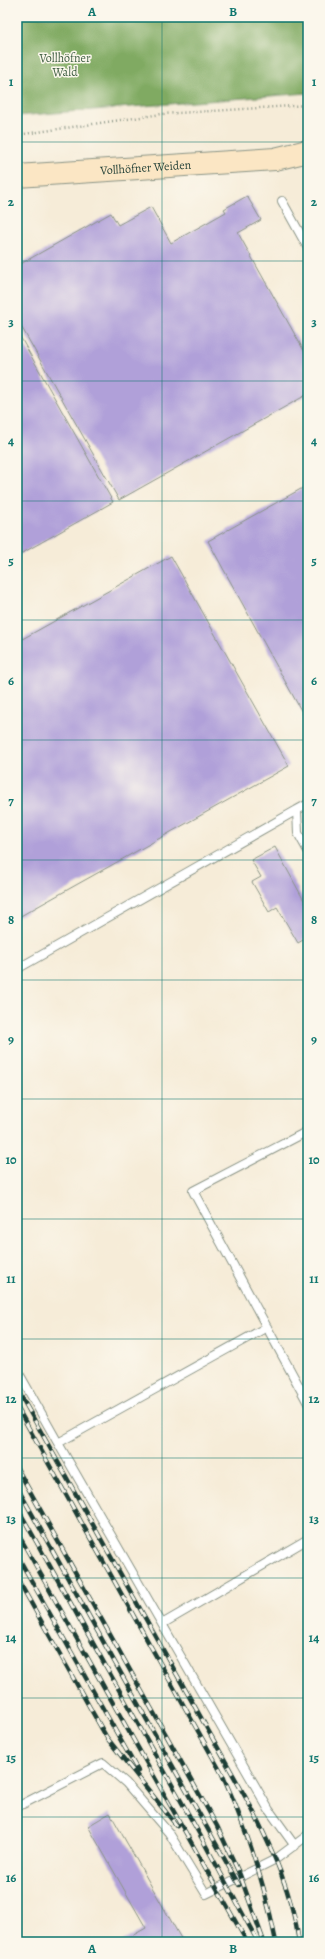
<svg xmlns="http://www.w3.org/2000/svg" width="325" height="1959" viewBox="0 0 325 1959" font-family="Alegreya,serif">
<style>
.forest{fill:#80aa62;stroke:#50744b}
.building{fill:#b0a0d9}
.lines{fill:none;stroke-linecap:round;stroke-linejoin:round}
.lane-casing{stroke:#8a9486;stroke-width:10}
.secondary-casing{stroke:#8a9486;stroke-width:24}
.path{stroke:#8a9486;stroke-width:2.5;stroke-dasharray:1 3;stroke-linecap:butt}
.lane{stroke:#fff;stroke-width:8}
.secondary{stroke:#fbe6c4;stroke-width:22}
.rail-casing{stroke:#1f3d34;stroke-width:4.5}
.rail{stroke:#fbf7ec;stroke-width:3;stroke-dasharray:9;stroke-linecap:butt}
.grid{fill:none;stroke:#0f766e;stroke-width:1;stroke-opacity:0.55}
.labels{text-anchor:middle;stroke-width:3;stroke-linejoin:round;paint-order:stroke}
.park-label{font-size:12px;fill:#405f43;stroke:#fbf7ec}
.street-label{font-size:12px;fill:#1f3d34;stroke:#fbf7ec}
.neatline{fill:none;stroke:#0f766e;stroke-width:1.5}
.grid-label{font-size:13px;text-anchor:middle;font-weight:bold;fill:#0f766e}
</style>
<rect width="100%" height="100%" fill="#fbf7ec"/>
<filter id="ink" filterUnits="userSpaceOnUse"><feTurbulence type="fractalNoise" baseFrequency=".025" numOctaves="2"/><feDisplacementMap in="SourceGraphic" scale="8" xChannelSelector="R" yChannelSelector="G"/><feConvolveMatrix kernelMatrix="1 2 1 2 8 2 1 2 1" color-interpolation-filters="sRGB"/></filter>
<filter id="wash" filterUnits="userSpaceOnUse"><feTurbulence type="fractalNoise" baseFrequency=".012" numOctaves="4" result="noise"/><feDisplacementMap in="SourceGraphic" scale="16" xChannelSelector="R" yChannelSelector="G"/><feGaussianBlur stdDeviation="0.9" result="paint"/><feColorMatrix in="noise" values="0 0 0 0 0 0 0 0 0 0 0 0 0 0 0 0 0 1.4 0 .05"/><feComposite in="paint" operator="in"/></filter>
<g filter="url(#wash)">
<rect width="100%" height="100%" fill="#f6ecd8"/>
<path class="forest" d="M17,17H308V93L17,116Z"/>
<g id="blocks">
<path class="building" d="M247,196L261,220L238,233L308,358V394L119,500L17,319V266L111,213L118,225L151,207L171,243L226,212L224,209Z
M17,331L113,502L17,556Z
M308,485V723L208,541Z
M171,556L289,766L17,918V642Z
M275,847L308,908V937L298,943L277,907L269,912L252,882L261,877L251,860Z
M110,1813L183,1942H121L146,1928L88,1826Z"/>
</g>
</g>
<g filter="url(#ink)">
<use href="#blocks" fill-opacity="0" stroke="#8a9486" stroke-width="1"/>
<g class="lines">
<g class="lane-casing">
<path id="lane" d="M282,201L308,248
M308,804L297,810L298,833L308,851
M17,969L297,810
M308,1131L193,1191L308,1403
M17,1370L58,1443L267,1327
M58,1443L269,1810L295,1846
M162,1624L308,1539
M17,1807L103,1763L126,1783L169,1833L206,1894L276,1859L308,1835"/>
</g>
<g class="secondary-casing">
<g id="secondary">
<path id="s1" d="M17,176L275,159L308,151"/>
</g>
</g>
<path class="path" d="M17,135L162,114L308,105"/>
<use href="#lane" class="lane"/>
<use href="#secondary" class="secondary"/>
<g class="rail-casing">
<path id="rail" d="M17,1389L251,1807C273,1851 292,1893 299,1942
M17,1407L222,1774C246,1827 265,1885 276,1942
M17,1468L217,1826L240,1875L264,1942
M17,1487L239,1885
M17,1507L200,1835L258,1942
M17,1532L247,1942
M17,1555L138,1771
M17,1578L107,1738L177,1826"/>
</g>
<use href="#rail" class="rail"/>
</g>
</g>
<path class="grid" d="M162,17V1942M17,142H308M17,261H308M17,381H308M17,501H308M17,620H308M17,740H308M17,860H308M17,980H308M17,1099H308M17,1219H308M17,1339H308M17,1458H308M17,1578H308M17,1698H308M17,1817H308"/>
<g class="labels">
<g class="park-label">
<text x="65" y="62">Vollhöfner<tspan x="65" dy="14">Wald</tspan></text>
</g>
<g class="street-label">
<text dy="4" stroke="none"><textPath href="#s1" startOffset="129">Vollhöfner Weiden</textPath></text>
</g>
</g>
<rect width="325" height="1959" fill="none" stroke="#fbf7ec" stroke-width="44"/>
<rect x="22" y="22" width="281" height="1915" class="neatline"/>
<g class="grid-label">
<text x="92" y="16">A</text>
<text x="233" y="16">B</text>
<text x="11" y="86">1</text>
<text x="314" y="86">1</text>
<text x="11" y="206">2</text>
<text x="314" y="206">2</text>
<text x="11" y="326">3</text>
<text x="314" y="326">3</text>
<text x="11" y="445">4</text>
<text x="314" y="445">4</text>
<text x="11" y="565">5</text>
<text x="314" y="565">5</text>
<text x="11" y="685">6</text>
<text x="314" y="685">6</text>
<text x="11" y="805">7</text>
<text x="314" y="805">7</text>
<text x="11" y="924">8</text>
<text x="314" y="924">8</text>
<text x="11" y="1044">9</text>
<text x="314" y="1044">9</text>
<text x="11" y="1164">10</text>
<text x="314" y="1164">10</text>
<text x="11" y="1283">11</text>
<text x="314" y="1283">11</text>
<text x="11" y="1403">12</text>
<text x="314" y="1403">12</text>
<text x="11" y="1523">13</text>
<text x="314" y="1523">13</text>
<text x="11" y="1642">14</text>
<text x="314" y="1642">14</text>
<text x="11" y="1762">15</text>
<text x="314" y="1762">15</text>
<text x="11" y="1882">16</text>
<text x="314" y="1882">16</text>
<text x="92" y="1953">A</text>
<text x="233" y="1953">B</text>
</g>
</svg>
